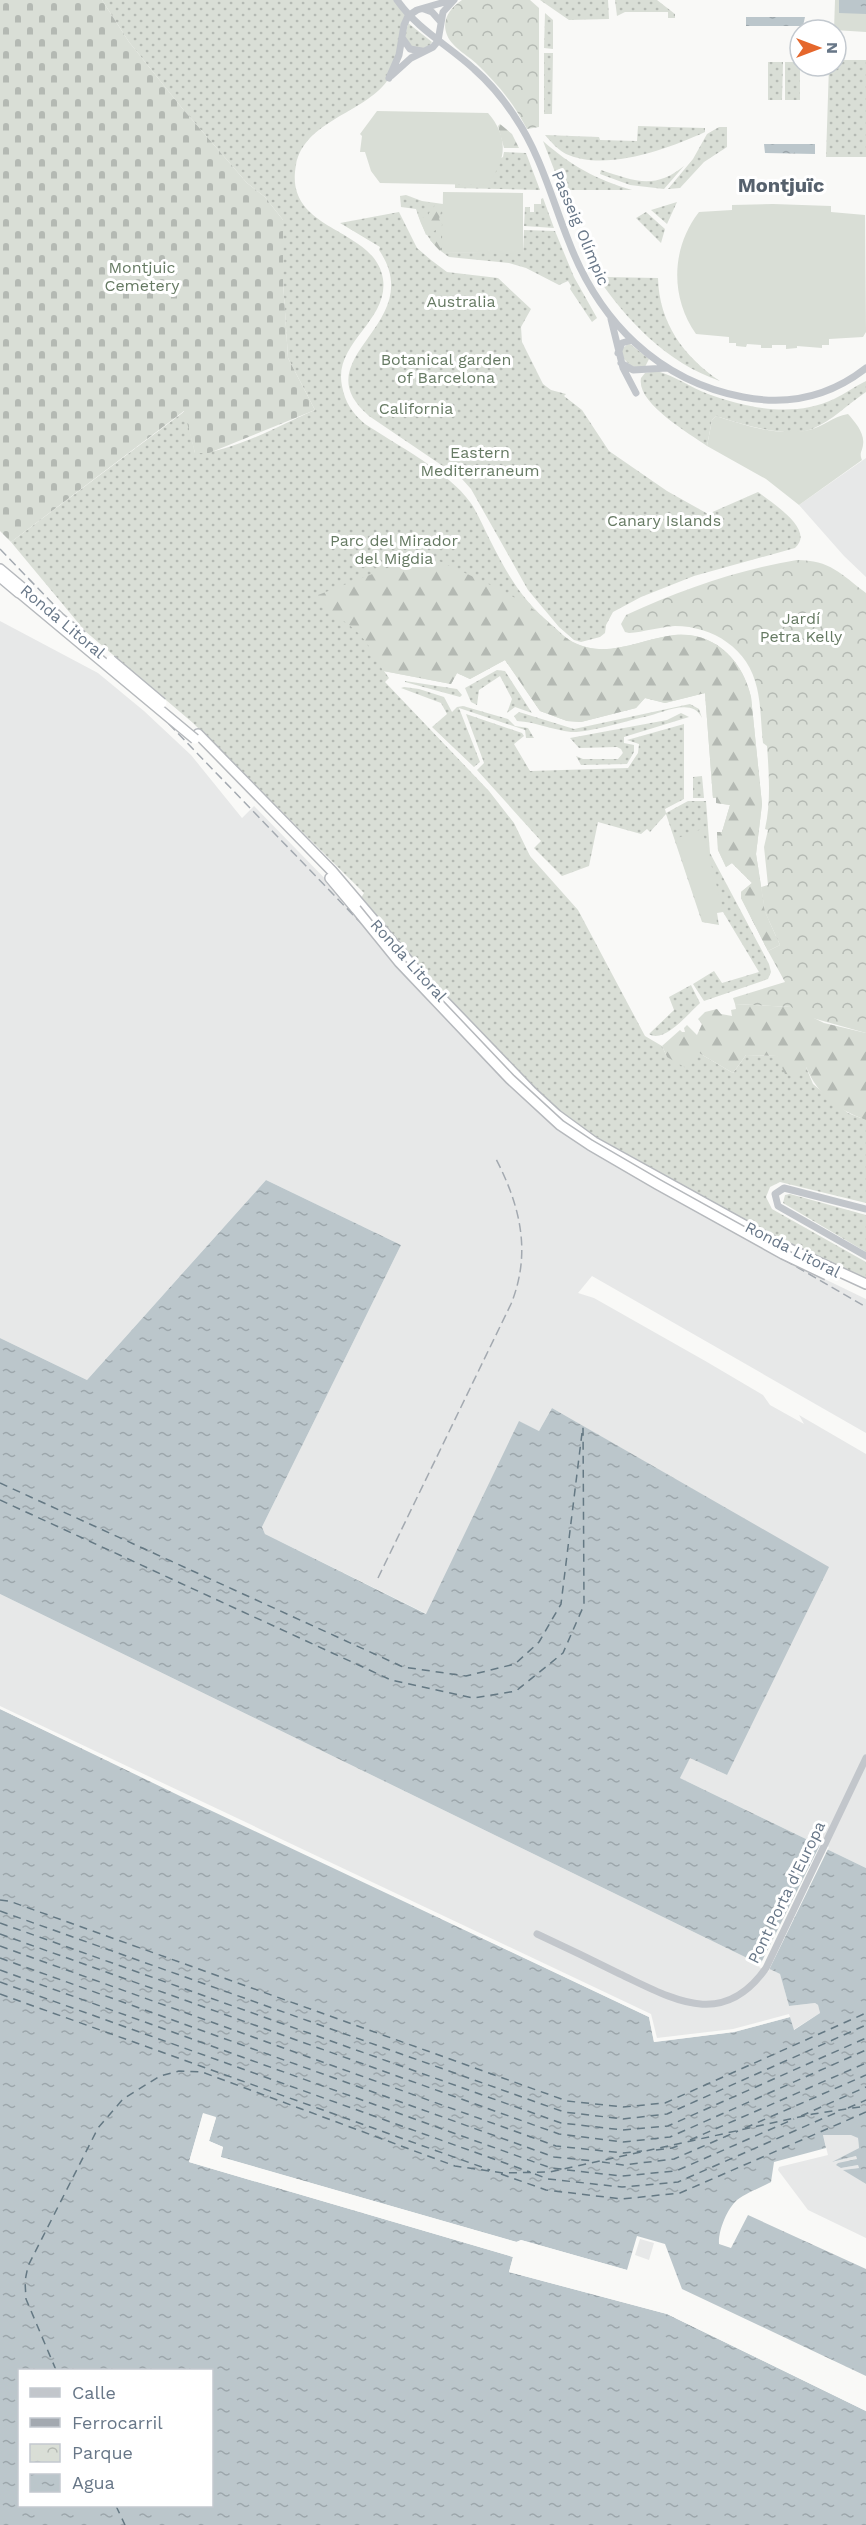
<svg xmlns="http://www.w3.org/2000/svg" width="866" height="2525" viewBox="0 0 866 2525" font-family="'Work Sans',sans-serif">
<style>
.built{fill:#e7e8e8}
.grass{fill:url(#grass-dots)}
.forest{fill:url(#forest-firs)}
.cemetery{fill:url(#cemetery-stones)}
.park{fill:url(#park-crowns)}
.pitch{fill:#d9ded6}
.water{fill:url(#water-ripples);fill-rule:evenodd}
.pier{fill:#f9f9f7}
.lines{fill:none;stroke-linecap:round;stroke-linejoin:round}
.ferry{stroke:#647883;stroke-width:1.5;stroke-dasharray:8 6;stroke-linecap:butt}
.trunk-casing{stroke:#b6b9bd;stroke-width:12}
.tertiary{stroke:#c2c6cb;stroke-width:7}
.trunk{stroke:#fff;stroke-width:9}
.rail{stroke:#a3a9b0;stroke-width:1.5;stroke-dasharray:9 4.5;stroke-linecap:butt}
.trunk-bridge-casing{stroke:#b6b9bd;stroke-width:12;stroke-linecap:butt}
.trunk-bridge{stroke:#fff;stroke-width:9}
.labels{text-anchor:middle;stroke-width:6;stroke-linejoin:round;paint-order:stroke}
.street-label{font-size:16px;fill:#687788;stroke:#fff}
.park-label{font-size:16px;fill:#667a63;stroke:#fff}
.quarter-label{font-size:20px;font-weight:bold;fill:#56616d;stroke:#fff}
</style>
<defs>
<pattern id="grass-dots" width="8" height="8" patternUnits="userSpaceOnUse" patternTransform="scale(1.5)"><rect width="8" height="8" fill="#d9ded6"/><path d="M2 2h.1M6 6h.1" fill="none" stroke="#b4b9b3" stroke-width="1.8" stroke-linecap="round"/></pattern>
<pattern id="forest-firs" width="22" height="20" patternUnits="userSpaceOnUse" patternTransform="scale(1.5)"><rect width="22" height="20" fill="#d9ded6"/><path d="M5 1l3.5 6h-7zM16 11l3.5 6h-7z" fill="#b4b9b3"/></pattern>
<pattern id="cemetery-stones" width="16" height="16" patternUnits="userSpaceOnUse" patternTransform="scale(1.5)"><rect width="16" height="16" fill="#d9ded6"/><path d="M2 7V4a2 2 0 0 1 4 0v3zM10 15v-3a2 2 0 0 1 4 0v3z" fill="#b4b9b3"/></pattern>
<pattern id="park-crowns" width="20" height="18" patternUnits="userSpaceOnUse" patternTransform="scale(1.5)"><rect width="20" height="18" fill="#d9ded6"/><path d="M2 6a3 3 0 1 1 6 0M12 15a3 3 0 1 1 6 0" fill="none" stroke="#b4b9b3"/></pattern>
<pattern id="water-ripples" width="26" height="14" patternUnits="userSpaceOnUse" patternTransform="scale(1.5)"><rect width="26" height="14" fill="#bbc6cb"/><path d="M2 4q2-2 4 0t4 0M15 11q2-2 4 0t4 0" fill="none" stroke="#9ca6ab"/></pattern>
</defs>
<rect width="100%" height="100%" fill="#f9f9f7"/>
<path class="built" d="M866,458V577L844,556L799,505Z
M0,621L98,673L144,711L191,755L242,818L254,806L339,893L511,1086L557,1129L621,1169L660,1190L685,1206L779,1257L866,1299V1433L592,1276L578,1293L594,1298L707,1362L763,1395L770,1405L804,1424L799,1415L866,1454V1868L680,1778L690,1757L727,1775L706,1497L552,1408L539,1431L520,1422L427,1614L265,1534L262,1527L401,1245L266,1180L87,1380L0,1338Z
M0,1594L780,1974L789,2006L815,2003L818,2005L820,2013L793,2030L790,2017L734,2032L654,2042L649,2017L0,1709Z
M823,2135H854L858,2138L859,2148L833,2162L856,2156L857,2159L841,2168L858,2165L859,2168L844,2170L866,2184V2238L808,2210L778,2170L779,2167L828,2155Z
M640,2239L654,2243L649,2260L635,2255Z"/>
<path class="grass" d="M102,0H397L408,16C403,32 396,68 387,81C364,113 304,121 296,165C283,233 375,226 383,279C389,321 333,343 342,386C345,402 352,413 365,424C395,444 449,472 470,502C478,513 484,529 491,542C508,576 523,601 552,625C558,630 565,638 573,642C608,660 639,639 675,635C715,631 743,661 751,697L762,804L756,854L765,912L769,921L768,951L741,898V892L752,883L732,863L726,867L718,850L717,832H722L730,805L716,803V798H713L705,693L665,703L645,698L636,708L581,722L567,721L540,711L505,660L470,679L457,673L451,684L384,671L389,678L385,682L489,791L514,823L530,856L578,910L645,1036L662,1046L667,1057L699,1053L733,1073L746,1055L777,1056L806,1067L813,1084L848,1113L866,1120V1203L780,1182L770,1187L766,1197L772,1209L866,1262V1280L806,1254L597,1139L556,1109L414,964L361,898L364,893L193,723L85,631L11,542L185,411L195,453C229,454 282,424 315,410L288,358L283,281V220L265,197L247,183L182,108L129,42Z
M540,0H608L609,19L569,20Z
M615,0H657L675,14V18H668V12H625L617,16Z
M545,13L553,20V49L544,48Z
M408,23L432,42C428,49 421,49 413,48L405,37Z
M544,53H553L552,114H544Z
M836,60H866V157H826L829,66H836Z
M768,62H783L782,100H768Z
M785,62H800V100H785Z
M638,126L705,128V132C668,149 606,172 566,154C558,150 551,142 545,135L599,137L600,140L637,141Z
M719,127H727V147L704,162L680,188L668,189L693,159L707,134Z
M543,141C570,165 597,180 632,190H562Z
M504,152L526,153L540,190L455,188V184L503,157Z
M684,166L664,189L630,185L600,174L601,170C634,181 655,190 684,166Z
M406,195L422,201L443,204V252L523,253L524,230L555,231L574,277L597,318L592,322L570,289L571,286L568,281L559,285L526,268L509,263L449,257C430,245 422,229 416,209L401,207L400,196Z
M543,198L554,228L524,226L525,207H530V212H534V204H541V199Z
M677,202L667,224L651,210Z
M399,212L417,248L431,260L447,272L498,278L531,309L521,327L522,342L543,384L551,390L566,394L564,396L582,410L609,451L667,491L708,514L758,492C772,503 816,530 795,548L694,576L641,597L613,612L606,625L605,633L600,637L581,642L574,640L559,627L528,590L471,489L462,479L369,416C300,357 430,325 379,250L380,247L340,223Z
M646,212L665,229L661,243L636,218Z
M596,275H605L606,277L658,278C659,323 684,357 720,381C667,363 626,320 596,275Z
M629,343L649,359L645,367L639,369L631,366L622,357V349Z
M657,371C675,376 690,387 708,394C746,408 795,418 834,399C845,394 855,386 866,381V392C848,404 832,421 812,429C788,439 741,424 716,416L712,420L707,446C689,433 636,403 641,378L645,373Z
M497,670L505,671L532,713L515,707L507,713L512,699L500,676L479,690L477,705L471,702L465,688Z
M405,681L457,689L462,695L460,697L405,682Z
M404,687L419,689L444,697L452,712L457,707L463,706L508,719L515,726L528,728L534,738H526L525,730L459,708L480,762L474,767L432,727L447,714L441,703L401,688Z
M690,704L699,709L702,718C692,696 661,714 644,717C626,721 588,733 571,732C553,730 536,722 517,721L514,716L519,712L574,729Z
M681,713L689,717L624,737V743L634,745V752L627,764L581,765L576,756L583,759H618L623,753L621,749L617,747L579,748L570,738L667,720Z
M466,714L522,733L524,736L514,744L530,771L628,768L638,753L639,744L627,740L684,724V799L665,809L666,813L688,801H706L710,853L769,964L771,972L768,979L704,1001L693,984L714,971L722,983L759,972L723,912L717,913L719,925L702,922L666,814L650,832L647,829L641,834L598,822L589,866L562,876L534,848L541,841L477,770L484,763Z
M702,776L704,798H693V777Z
M691,985L700,1003C689,1013 664,1044 649,1034L674,1010L669,997Z
M790,1194L866,1215V1252L783,1203L785,1195Z"/>
<path class="forest" d="M500,124L512,134L519,148H504L498,126Z
M436,204L442,208L439,219L442,224L440,251L430,240L436,234V230L426,235L417,212L422,217L429,219V213Z
M424,554C459,571 498,586 530,607C545,617 557,633 572,642C607,660 639,639 674,635C715,631 743,661 751,697L762,804L756,854L765,912L780,945L768,951L741,898V892L752,883L732,863L726,867L718,850L717,832H722L730,805L716,803V798H713L705,693L665,703L645,698L636,708L581,722L567,721L540,711L505,660L470,679L457,673L451,684L383,671C374,653 365,637 348,624C330,611 328,619 318,595Z
M735,1004L792,1007L824,1023L866,1033V1120C838,1110 818,1095 806,1067L798,1075L785,1074L777,1056L746,1055L733,1073L699,1053L686,1068L667,1057L662,1046L680,1030L682,1032H685L684,1028L687,1025L697,1035L702,1024L698,1019L705,1012L717,1009L721,1014L732,1016L731,1010L736,1009Z"/>
<path class="cemetery" d="M0,0H102L129,42L182,108L247,183L265,197L283,220V281L288,358L315,410L209,453H195L184,411L11,542L0,531Z"/>
<path class="park" d="M462,0H530L539,8V127L527,129C513,103 501,88 480,67C471,57 452,48 447,35C441,20 450,8 462,0Z
M797,560C830,560 841,574 866,593V1033L791,1012L792,1007L735,1004L733,998L785,982L768,951L780,945L765,912L761,887L768,885L764,847L768,830L765,829C771,802 769,774 767,746L763,743C761,725 761,705 757,688C749,649 713,626 675,626C659,627 644,632 629,633L625,632L621,624L626,615C681,590 737,570 797,560Z"/>
<path class="pitch" d="M835,0H866V32L834,30Z
M377,111L488,113C509,137 507,162 486,185L380,183L371,171L365,152H360L362,136L360,134Z
M443,192L523,193V254L442,252Z
M773,204L831,206V212L865,215L866,332L863,337L829,339V345H822V348L797,346V348L786,349V345H772V348H761V345L747,344L746,347L736,346V343H729V337L696,334C670,297 671,248 699,212L732,210V205Z
M848,414C855,422 865,433 863,445C862,452 859,453 862,460L799,505L766,479L707,446L712,420L716,416C745,425 778,437 809,430C823,427 833,416 848,414Z
M702,829L723,910L716,912L717,924L703,922L675,839Z"/>
<path class="water" d="M839,0H866V14L839,13Z
M746,17H805L803,26H746Z
M764,144H815V154L765,153Z
M266,1180L401,1245L262,1527L265,1534L426,1614L519,1421L539,1431L552,1408L829,1567L727,1775L690,1758L680,1778L866,1868V2184L843,2170L859,2168L858,2165L841,2168L836,2165L838,2163L857,2159L856,2156L832,2162L859,2148L858,2138L851,2135H823L826,2148L774,2162L771,2182C760,2188 746,2193 737,2200C727,2209 718,2231 719,2244L731,2248L748,2215L866,2269V2376L682,2289L665,2244L637,2236L627,2270L521,2240L517,2242L220,2157L223,2147L209,2141L216,2118L203,2114L189,2162L513,2257L509,2272L667,2314L866,2411V2525H0V1709L649,2017L654,2042L734,2032L790,2017L794,2030L820,2013L818,2005L815,2003L789,2006L780,1974L0,1594V1338L87,1380ZM20,2370H212V2506H20Z"/>
<path class="pier" d="M0,1706L651,2014L657,2038L733,2029L789,2014L790,2017L734,2032L654,2042L649,2017L180,1796L0,1709Z
M821,1843L829,1847L768,1972L759,1967Z
M203,2113L216,2117L209,2141L223,2147L221,2157L516,2242L521,2240L627,2270L626,2273L532,2245H516L219,2160L217,2157L220,2149L207,2144L212,2119L205,2117L192,2160L514,2254L516,2257L513,2270L668,2312L866,2408V2411L667,2314L509,2272L513,2257L189,2162Z"/>
<g class="lines">
<path class="ferry" d="M0,1483L403,1667L466,1676L515,1664L539,1642L561,1604L582,1433
M0,1500L391,1680L473,1698L516,1691L563,1653L584,1605L583,1426
M0,1900L9,1901L567,2101L623,2107L665,2103L866,2013
M0,1911L564,2112L623,2119L667,2114L866,2025
M0,1923L561,2123L623,2130L668,2126L866,2038
M0,1934L559,2134L623,2142L670,2137L866,2050
M0,1946L556,2146L623,2153L642,2151
M0,1958L554,2157L594,2161
M0,1970L551,2168L562,2169
M0,1982L530,2172
M0,1994L490,2170
M848,2108L866,2100
M801,2116L866,2087
M745,2128L866,2075
M690,2140L866,2063
M656,2150L672,2148L680,2145
M602,2162L623,2165L674,2159L738,2131
M567,2170L622,2176L676,2171L794,2119
M501,2174L546,2190L622,2199L680,2193L866,2112
M535,2174L548,2179L622,2187L678,2182L840,2111
M56,2370L26,2299L25,2281L28,2266L98,2128L123,2099L160,2076L179,2071L202,2072L455,2166L503,2173L550,2172L813,2114L866,2106
M116,2506L125,2525"/>
<g class="trunk-casing">
<path id="trunk" d="M0,569L25,590
M0,577L19,593
M198,734L332,871L428,984L532,1092L557,1115L594,1142L777,1243L866,1284
M330,878L356,909"/>
</g>
<path class="tertiary" d="M397,0C418,30 448,45 474,69C490,83 504,100 515,117C541,155 552,200 569,242C599,321 658,381 743,397C789,406 829,397 866,368
M424,9L432,12L440,21
M403,39L410,49L422,51
M391,76L411,58L433,47L438,41L443,12L454,0
M389,78L399,55L404,25L408,16L417,10L452,0
M611,319L623,368L636,393
M618,353L622,343L632,340
M621,363L633,370L667,368
M866,1209L784,1188L775,1194L778,1206L866,1256
M537,1934C565,1947 592,1960 620,1974C673,1999 723,2030 766,1968L866,1758"/>
<use href="#trunk" class="trunk"/>
<path class="rail" d="M0,549L444,1009L509,1082L571,1136L866,1307
M378,1578L511,1304C532,1252 520,1205 495,1157"/>
<g class="trunk-bridge-casing">
<path id="trunk-bridge" d="M21,594L195,739
M51,611L82,636
M111,660L162,703
M356,909L399,962L510,1079L560,1125L590,1145L657,1184L783,1254L827,1275"/>
</g>
<use href="#trunk-bridge" class="trunk-bridge"/>
</g>
<g class="labels">
<g class="street-label">
<text transform="translate(581 228) rotate(67)" y="6">Passeig Olímpic</text>
<text transform="translate(63 621) rotate(40)" y="6">Ronda Litoral</text>
<text transform="translate(409 960) rotate(48)" y="6">Ronda Litoral</text>
<text transform="translate(793 1249) rotate(27)" y="6">Ronda Litoral</text>
<text transform="translate(786 1892) rotate(-64)" y="6">Pont Porta d'Europa</text>
</g>
<g class="park-label">
<text x="142" y="273">Montjuic<tspan x="142" dy="18">Cemetery</tspan></text>
<text x="461" y="307">Australia</text>
<text x="446" y="365">Botanical garden<tspan x="446" dy="18">of Barcelona</tspan></text>
<text x="416" y="414">California</text>
<text x="480" y="458">Eastern<tspan x="480" dy="18">Mediterraneum</tspan></text>
<text x="664" y="526">Canary Islands</text>
<text x="394" y="546">Parc del Mirador<tspan x="394" dy="18">del Migdia</tspan></text>
<text x="801" y="624">Jardí<tspan x="801" dy="18">Petra Kelly</tspan></text>
</g>
<g class="quarter-label">
<text x="781" y="192">Montjuïc</text>
</g>
</g>
<rect x="18" y="2369" width="195" height="138" fill="#ffffff" stroke="#c3c9cf" stroke-width="1.5"/>
<rect x="30" y="2388" width="30" height="9" fill="#c2c6cb" stroke="#c3c9cf" stroke-width="1.5"/>
<text x="72" y="2399" font-size="18" fill="#687788">Calle</text>
<rect x="30" y="2418" width="30" height="9" fill="#a3a9b0" stroke="#c3c9cf" stroke-width="1.5"/>
<text x="72" y="2429" font-size="18" fill="#687788">Ferrocarril</text>
<rect x="30" y="2444" width="30" height="18" fill="url(#park-crowns)" stroke="#c3c9cf" stroke-width="1.5"/>
<text x="72" y="2459" font-size="18" fill="#687788">Parque</text>
<rect x="30" y="2474" width="30" height="18" fill="url(#water-ripples)" stroke="#c3c9cf" stroke-width="1.5"/>
<text x="72" y="2489" font-size="18" fill="#687788">Agua</text>
<g transform="translate(818 48) rotate(90)"><circle r="28" fill="#ffffff" stroke="#c3c9cf" stroke-width="1.5"/>
<path d="M0-4.5L10 22L0 15L-10 22Z" fill="#e5672c"/>
<text y="-9" font-size="16" font-weight="bold" text-anchor="middle" fill="#687788">N</text>
</g>
</svg>
